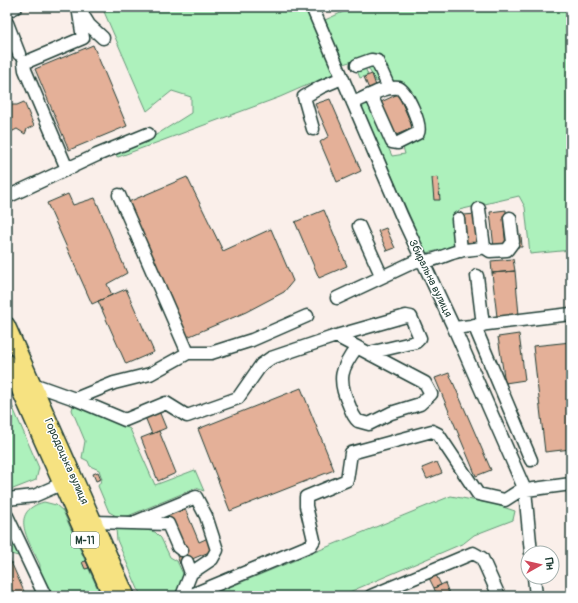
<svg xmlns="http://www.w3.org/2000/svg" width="578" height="603" viewBox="0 0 578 603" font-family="Pangolin,sans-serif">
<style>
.green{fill:#adf1bc;stroke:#669778}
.building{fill:#e4b098;stroke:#1f3d34}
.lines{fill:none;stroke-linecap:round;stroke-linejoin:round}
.minor-casing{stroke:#1f3d34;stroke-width:15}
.major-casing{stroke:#1f3d34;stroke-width:18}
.minor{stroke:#fff;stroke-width:12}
.major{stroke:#f6e281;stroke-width:15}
.labels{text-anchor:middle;stroke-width:3;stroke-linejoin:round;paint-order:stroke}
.shield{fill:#fff;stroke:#627771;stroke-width:1}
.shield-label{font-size:10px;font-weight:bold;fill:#1f3d34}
.street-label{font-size:11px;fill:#1f3d34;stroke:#fff}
</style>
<rect width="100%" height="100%" fill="#faefea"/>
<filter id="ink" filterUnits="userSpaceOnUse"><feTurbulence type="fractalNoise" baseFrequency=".025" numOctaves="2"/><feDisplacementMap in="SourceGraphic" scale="8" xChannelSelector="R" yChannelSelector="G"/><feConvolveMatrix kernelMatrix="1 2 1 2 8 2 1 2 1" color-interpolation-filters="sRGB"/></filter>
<g filter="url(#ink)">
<path class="green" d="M102,7H305L335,73L280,97L118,157L115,155L148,140L191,113V97L172,91L147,111Z
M354,7H571V250L530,254L525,207L519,196L459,210L454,218L455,247L426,253L362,108V104L368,102L389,145L388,147L392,156L405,154L403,147L420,134L380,61L354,64L353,61L343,64L325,20Z
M371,62L381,80L376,82L366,64Z
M364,65L368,75L360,78L356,68Z
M7,394L39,468L36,480L13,489H7Z
M77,402L130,429L155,485L195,470L204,491L196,488L128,516L118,517L109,512L98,486L102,479L99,470L90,466L88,461L82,458L85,441L72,410L74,403Z
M451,496L494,504L515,511L513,520L474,535L464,543L340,596H208Z
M44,502L56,505L63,511L101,596H54C49,585 38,579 40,565C30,542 7,512 44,502Z
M7,524L22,557L7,553Z
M133,527L155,532L161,538L170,557L177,561L184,576L177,596H141L117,540L116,529Z"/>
<path class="building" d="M93,45L127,126L69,150L35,69Z
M372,74L376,86L369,89L364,77Z
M398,94L413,128L396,135L381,102Z
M330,99L361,171L337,182L320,142L329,136L315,104Z
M24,102L34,126L27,129L25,134L17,129L7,134V115L10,114V105H17Z
M187,177L223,251L271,229L293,281L284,292L246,312L185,338L126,203Z
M438,177L440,200H434L432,178Z
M68,194L73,205L95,198L127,273L107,284L112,295L92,304L47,203Z
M324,210L347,266L319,278L295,222Z
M506,210V217H503L506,247L494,248L490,212Z
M476,214L479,244L467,245L464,215Z
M386,228L395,248L387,251L378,231Z
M521,235L522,247H516L515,236Z
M513,259L515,271L492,273L491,261Z
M515,271L519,315L497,317L492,273Z
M126,289L154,352L126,364L98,301Z
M519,334L525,380L505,383L498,337Z
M571,342V449L545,452L533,346Z
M449,373L491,470L476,476L435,378Z
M301,388L334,470L230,511L198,429Z
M159,411L166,428L152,434L145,417Z
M159,431L176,473L158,481L141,438Z
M437,462L442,473L427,479L422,468Z
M98,472L101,479L96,481L93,474Z
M184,506L199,542L208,538L214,550L180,564L176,553L182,550L166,513Z
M568,520H571V543Z
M7,553L26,596H7Z
M86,561L89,568L85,569L82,562Z
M436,575L441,585L434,588L429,578Z
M445,583L450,596H437L434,588Z"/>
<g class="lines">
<g class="minor-casing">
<path id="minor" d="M312,7L402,217L454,328L525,490L531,553
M7,11L16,7
M81,12L89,25L103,38
M7,23L19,54
M357,65L371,60L377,61L389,88
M353,103C367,97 384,86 399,88C407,92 422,125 418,133L398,143L392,142L371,95
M313,129L304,97L321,87L342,78
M73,167L65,164L25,70L24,63L83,38L78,7
M7,197L97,155L148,134
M479,209L484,247
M458,219L461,251
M359,226L382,277
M477,276L483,325
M337,298L416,261C432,263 444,255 459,251C467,249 475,250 484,247L490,251L507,250L513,242L510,218
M474,325L531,460
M454,328L571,314
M336,336L406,316L411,317L420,338L416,342L369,353
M188,353H211L252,340L307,316
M33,384L75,399L125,420L166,403L187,416L238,398L261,365L271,358L336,336L425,383L431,394L420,404L391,413L369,424L358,421C353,417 351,410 349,405C337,379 341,368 357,347
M75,399L114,383L150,374L188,353L119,195
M7,499L34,496L68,481
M7,516L45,596
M94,522L168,524L178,547L182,550
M133,523L196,497L206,516L217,550L212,559L191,573L182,596
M187,562L191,573
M534,577L536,596
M189,596L311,545L314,540L306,506V497L347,480L351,453L432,431L438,434L478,494L505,500L519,491L571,484
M371,596L473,553L482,558L499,596"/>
</g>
<g class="major-casing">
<path id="major" d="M7,325L127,596
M7,362L111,596"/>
</g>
<use href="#minor" class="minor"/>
<use href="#major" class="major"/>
</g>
</g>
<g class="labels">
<rect class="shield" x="71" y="532" width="28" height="16" rx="3"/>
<g class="shield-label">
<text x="85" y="544">М-11</text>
</g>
<g class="street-label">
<text transform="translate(431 278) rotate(64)" y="4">Збиральна вулиця</text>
<text transform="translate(67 461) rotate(66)" y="4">Городоцька вулиця</text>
</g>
</g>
<rect width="578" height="603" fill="none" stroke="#fff" stroke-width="24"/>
<rect x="12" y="12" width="554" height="579" fill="none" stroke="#1f3d34" stroke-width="1.5" filter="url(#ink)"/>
<g transform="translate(540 565) rotate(82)"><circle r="19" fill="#ffffff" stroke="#a5b1ae"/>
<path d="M0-3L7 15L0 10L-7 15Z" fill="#d1495b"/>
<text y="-6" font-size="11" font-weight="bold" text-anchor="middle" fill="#1f3d34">Пн</text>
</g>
</svg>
